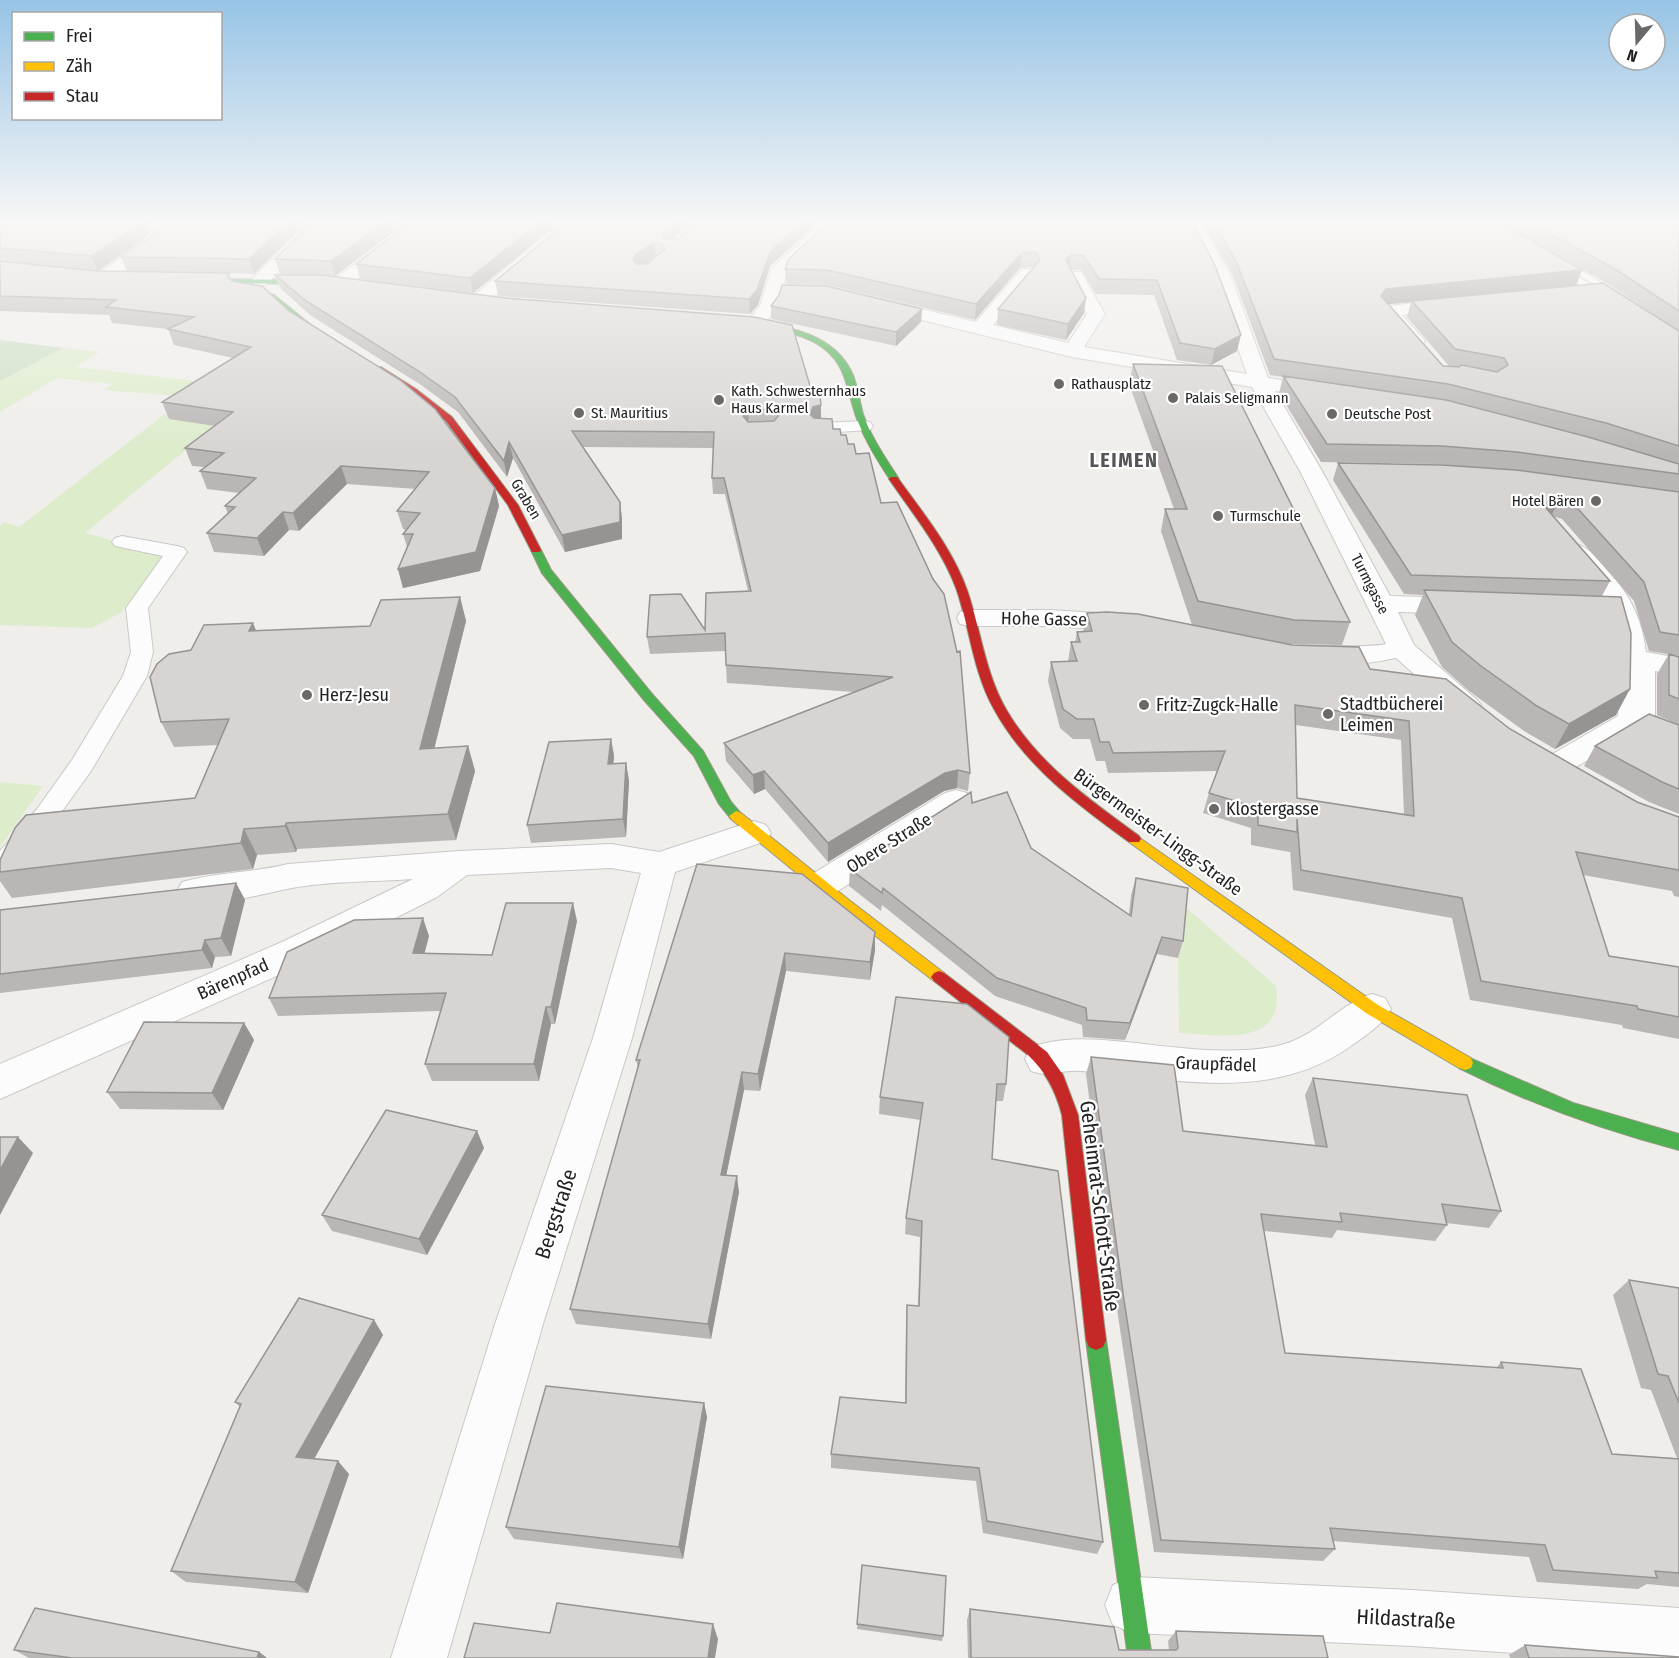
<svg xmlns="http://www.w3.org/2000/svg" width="1679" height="1658" viewBox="0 0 1679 1658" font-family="'Fira Sans Condensed',sans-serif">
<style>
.grass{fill:#ddeccb}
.forest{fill:#cbdec1}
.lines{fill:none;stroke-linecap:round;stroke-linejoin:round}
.lane-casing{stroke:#c9c8c7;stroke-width:2}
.street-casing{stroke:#c9c8c7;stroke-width:2}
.fast-casing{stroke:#999a82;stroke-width:2}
.slow-casing{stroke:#999a82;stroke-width:2}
.jam-casing{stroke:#999a82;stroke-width:2}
.lane{fill:#fdfcfc;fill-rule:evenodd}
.street{fill:#fdfcfc;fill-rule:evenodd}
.fast{fill:#4caf50;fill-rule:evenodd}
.slow{fill:#ffc107;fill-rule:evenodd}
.jam{fill:#c62828;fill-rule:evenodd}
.tram{stroke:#ccc;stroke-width:1.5}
.wall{fill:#b9b6b5;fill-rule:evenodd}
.shaded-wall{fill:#969493}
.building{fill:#d7d4d2;stroke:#969493;stroke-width:1.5;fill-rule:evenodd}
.poi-dot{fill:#6a6968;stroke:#fff;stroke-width:2}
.labels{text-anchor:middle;stroke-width:4.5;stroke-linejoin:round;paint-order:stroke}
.far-poi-label{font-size:15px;fill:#222;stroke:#fff;text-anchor:start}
.far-street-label{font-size:15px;fill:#222;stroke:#fff}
.street-label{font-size:18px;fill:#222;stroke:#fff}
.poi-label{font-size:18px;fill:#222;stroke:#fff;text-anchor:start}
.far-district-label{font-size:20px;font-weight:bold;letter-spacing:1.5px;fill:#555;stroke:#fff}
.near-street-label{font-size:21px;fill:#222;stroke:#fff}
</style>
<rect width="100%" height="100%" fill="#f0eeeb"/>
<path class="grass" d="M63,348L99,352L76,367L205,382L187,397L104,390L112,384L57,378L0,412V381Z
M170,410L227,416L85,533L166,555L122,612L92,628L0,625V526L4,522L19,527Z
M0,782L43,786L0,847Z
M1183,905L1276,986C1286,1048 1220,1035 1179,1033L1178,958Z"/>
<path class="forest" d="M0,340L63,348L0,381Z"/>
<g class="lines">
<g class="lane-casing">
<path id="lane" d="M864,421L870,422L873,426L870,430L821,433L815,432L812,428L815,424L821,423Z
M122,536L177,546L184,548L187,552L148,608L153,652L147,676L91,771L55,821L10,877L0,880V851L37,809L72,760L123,676L131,652L126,608L163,556L115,546L112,542L115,538Z"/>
</g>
<g class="street-casing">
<path id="street" d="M159,222H175L157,248L108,283H96L93,279L96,275L145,242Z
M311,222H328L266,285H254L251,281L254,277Z
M411,222H429L347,287H335L332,283L335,279Z
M823,222H840L786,274L783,286L826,287L832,288L835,292L832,296H781L778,307L762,327H748L746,323L760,306L772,268Z
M1184,222H1200L1231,277L1268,378L1325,387L1332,389L1335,393L1332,397L1325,399L1275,391L1322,471L1390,596L1465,598L1474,600L1478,606L1474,612L1465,614L1398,612L1414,645L1476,699L1481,705L1476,711L1466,714L1456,711L1396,658C1367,664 1336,668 1307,661L1303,655L1307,649C1332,643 1360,649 1386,644L1300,471L1252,387L1072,357L873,308L870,304L873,300L879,299L976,322L1022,269H1034L1037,273L993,325L1068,343L1087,314L1066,276L1069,272H1081L1105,314L1084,347L1247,374L1213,277Z
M1474,222H1494L1597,280L1679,333V347L1672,345L1585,288Z
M530,252L538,257L536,261L483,306H471L468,302L471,298L524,253Z
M1452,299L1458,300L1461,304L1458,308L1402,315L1425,341L1422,345H1408L1379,311L1382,307L1388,306Z
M1576,544C1588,547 1594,556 1602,564C1627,590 1642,616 1646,652L1679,658V676L1655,671V716L1679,727V748L1637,731L1566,773L1555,776L1544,773L1539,766L1544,759L1618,716C1620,679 1625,630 1603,598C1592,581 1575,569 1563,552L1567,547Z
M970,610H1049L1131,615L1141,617L1145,623L1141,629L1131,631L1049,626H970L960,624L957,618L960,612Z
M956,790L967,793L972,801L967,809L833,894L821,898L809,894L804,885L809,876L945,793Z
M754,821L766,825L771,833L766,841L675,872L632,1038L543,1324L447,1658H391L495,1324L593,1038L641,873L611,868L467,875L437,897L308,962L0,1099V1064L282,942L413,879C374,882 325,881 287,889C256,895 213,909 182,900L177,891L182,882C216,872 253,873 288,864L459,851L611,844L659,852Z
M1372,994L1385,998L1391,1009C1383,1024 1369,1033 1355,1043C1278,1101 1187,1081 1098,1073C1090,1072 1080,1070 1071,1071C1054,1072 1048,1077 1031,1071L1025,1059L1031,1047C1065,1036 1091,1039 1126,1042C1175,1047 1228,1056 1277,1046C1314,1039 1337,1005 1372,994Z
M1133,1577L1412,1590L1679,1608V1658H1591L1412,1646L1133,1633L1113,1625L1105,1605L1113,1585Z"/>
</g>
<g class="fast-casing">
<path id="fast" d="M185,279L322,280L326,282L322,284L188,283H185Z
M244,288L274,295L311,325L338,342L331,344L306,328L269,298L241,292L240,290Z
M749,321C788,326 834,334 852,373C858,386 859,400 863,414C871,437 885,458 899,479L897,481H891C879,463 867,444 859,424C845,391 850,362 814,342C792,331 769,329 746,325L745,323Z
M536,547L541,550L551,570L652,694L703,751L731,802L743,816L741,819H731L719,804L694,756L644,700L542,573L531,550Z
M1465,1056L1573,1103L1679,1134V1150C1603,1130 1530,1104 1459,1068L1457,1063L1459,1058Z
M1096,1330L1103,1333L1106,1340L1152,1658H1128L1086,1340L1089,1333Z"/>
</g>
<g class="slow-casing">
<path id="slow" d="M736,811L741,813L849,900L944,973L947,977L944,981L939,983L934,981L839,908L731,819L729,816Z
M1134,834L1378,1005L1471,1058L1473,1063L1471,1068L1465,1070L1459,1068L1366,1013L1129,842L1127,839Z"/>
</g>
<g class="jam-casing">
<path id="jam" d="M375,367H381L416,389L452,417L518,505L541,550L540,552H532L508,505L446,421L410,393L375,371Z
M891,477H897C923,513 952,548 967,590C981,630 985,674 1007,711C1038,764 1090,800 1139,836L1141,839L1139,842H1129C1078,805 1025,766 994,709C973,672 970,628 956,588C941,548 913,514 889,479Z
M939,971L944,973L1047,1052L1063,1075L1078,1115L1106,1340L1103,1347L1096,1350L1089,1347L1086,1340L1062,1115C1056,1091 1046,1072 1028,1055L934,981L931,977L934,973Z"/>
</g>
<use href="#lane" class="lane"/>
<use href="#street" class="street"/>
<use href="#fast" class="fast"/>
<use href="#slow" class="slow"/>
<use href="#jam" class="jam"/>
<path class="tram" d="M1565,268L1607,293"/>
</g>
<path class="wall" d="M0,222L143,240L98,271L127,272L121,257L308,222L254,274L229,273L230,279L232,281L289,311L495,488L499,506L480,571L403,588L398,569L407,547L403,534L406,530L403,529L397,511L416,489L347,484L299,531L289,530L264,556L214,552L207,533L228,514L225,506L239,493L207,489L200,471L205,467L192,466L185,448L215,426L169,419L162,402L233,358L174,345L168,329L112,323L109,315L0,311Z
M407,222L335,276H323L813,396L821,419L841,435L856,454L881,503L970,773L968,791L957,788L944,791L828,862L765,789L754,794L726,761L724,743L854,692L727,683L725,651L650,654L647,637L705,630L748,591L725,494H713L712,478L713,448L583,447L620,502L622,519V539L565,552L513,458L507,477L458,412L421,385L310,315L280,288L275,275H308L280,274L275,259Z
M411,222H692L673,239L770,266L758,305L750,314L498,296L495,281L555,232L553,231L547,233L473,293L360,279L356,264Z
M1192,222L1237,351L1211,365L1177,360L1154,295L1096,294L1081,270H1071L1084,313L1066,340L997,325L998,309L1034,267L1020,268L975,320L828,285L786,284L785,269Z
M1201,222H1499L1582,270L1576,285L1668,324L1608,284L1499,222H1679V656L1649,651L1634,601L1562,519L1552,516L1610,581L1602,596L1616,715L1555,749L1524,731L1469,691L1442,667L1415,615L1423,595L1404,594L1333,480L1338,463L1511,470L1435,464L1321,462L1279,393L1283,377L1270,375L1233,276ZM1411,302L1407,317L1449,366H1453H1443L1389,304Z
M771,306L922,309L921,322L896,346L771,319Z
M1133,364L1350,622L1342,645L1286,644L1192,625L1161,531L1165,509H1174L1129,384Z
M460,597L466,621L434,748L468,746L475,771L456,840L297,849L296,852L257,855L253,869L12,898L0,881V872L195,798L218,745L174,747L161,722L191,650L256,631L370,626Z
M1087,613L1370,669L1510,729L1637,802L1679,817V897L1674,896L1672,891L1583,875L1609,956L1679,968V1039L1623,1028L1622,1025L1470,1000L1452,918L1293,890L1290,850V852L1251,845V828L1203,813L1209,793L1217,771L1108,773L1105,761H1096L1090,739H1073L1060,728L1048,681L1051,662H1068L1071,642H1075L1077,632H1083ZM1296,725L1401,740L1404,814L1297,798Z
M1669,654L1679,657V725L1657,715V674Z
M1679,725V814L1649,802L1584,766L1595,746Z
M611,739L614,756L613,764L626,763L629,781L626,837L531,843L527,825Z
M972,803L1031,848L1129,914L1131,895L1136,878L1183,941L1178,958L1157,954L1125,1040L1083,1037L1082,1025L995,996L882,905L881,911L849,886L850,869Z
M697,864L875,932V950L870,980L786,971L760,1091L744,1090L726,1175L739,1192L711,1339L576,1324L570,1309L638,1068L636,1060Z
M236,883L245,900L231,956L215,957L212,968L0,993V910Z
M577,921L555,1024H551L539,1081H432L425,1064L440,1011L278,1016L269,998L429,936L424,953L492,955Z
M896,997L1006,1084L1003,1101H996L992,1159L1103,1542L1097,1554L983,1533L976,1481L831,1468V1454L905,1402L906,1320L907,1305L918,1306L920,1237L905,1234L906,1218L921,1120L879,1114L880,1097Z
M244,1023L254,1040L223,1110L120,1109L107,1092Z
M1091,1057L1183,1131L1315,1145L1305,1095L1313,1078L1501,1211L1489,1228L1446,1223L1447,1225L1435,1241L1337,1230L1332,1238L1264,1231L1285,1353L1496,1368L1501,1362L1612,1454L1677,1458L1651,1390L1641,1388L1613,1295L1629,1280L1679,1288V1587L1647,1584L1638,1589L1537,1582L1529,1557L1333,1541L1335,1549L1323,1561L1154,1552L1118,1316L1086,1074Z
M477,1131L484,1148L427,1255L332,1231L322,1215Z
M374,1320L383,1335L314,1459L349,1474L308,1593L186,1582L171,1571L240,1407L235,1402Z
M704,1403L707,1417L683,1559L514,1539L506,1527Z
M862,1565L943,1636L942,1641L857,1629Z
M970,1609L1119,1650H1169L1168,1641L1176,1631L1328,1658H968L967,1620Z
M1525,1645L1679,1658H1510L1509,1655Z
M14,1650L259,1652L267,1658H29Z"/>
<path class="shaded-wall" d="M141,222H156L143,240L98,271L91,256Z
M289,222H308L254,274L249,259Z
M385,222H407L335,276L331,261Z
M540,222H552L553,231L547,233L473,293L470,278Z
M675,222H692L666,245L663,236L665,230Z
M803,222H819L770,266L758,305L750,314L749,299L770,252Z
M654,243L656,257L638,269L633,260L636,254Z
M1022,253L1020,268L975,320L976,304Z
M1071,255L1069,270L1066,260Z
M1582,270L1576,285L1382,305L1381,296L1386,289Z
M1086,298L1084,313L1066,340L1068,324Z
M922,309L921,322L896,346V332Z
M1241,335L1237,351L1211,365L1215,349Z
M821,405V421L810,429V414L813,407Z
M748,410L749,426L743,416Z
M509,442L513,458L507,477L504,461Z
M341,466L347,484L299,531L293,513Z
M495,488L499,506L480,571L403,588L398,569Z
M1560,498L1551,516L1540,519L1548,501Z
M620,502L622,519V539L565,552L562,535Z
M283,512L289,530L264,556L257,538Z
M460,597L466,621L428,774L420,749Z
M253,623L263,647L249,631Z
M1630,689L1616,715L1555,749L1569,724Z
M611,739L614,756L612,782L608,764Z
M468,746L475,771L456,840L448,814Z
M626,763L629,781L626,837L623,819Z
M958,770L957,788L944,791L828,862V843L945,773Z
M764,771L765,789L754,794L753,775Z
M286,823L297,849L296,852L285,826Z
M244,829L257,855L253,869L241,843Z
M236,883L245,900L231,956L221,938Z
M573,903L577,921L555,1024L551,1007Z
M423,918L429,936L420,971L413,953Z
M875,932V950L870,980V962Z
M1162,937L1157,954L1125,1040L1130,1023Z
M205,940L215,957L212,968L202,950Z
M785,953L786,971L760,1091L758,1074Z
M546,1007L551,1024L539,1081L534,1064Z
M244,1023L254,1040L223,1110L212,1093Z
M742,1072L744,1090L723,1191L721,1175Z
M477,1131L484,1148L427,1255L419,1239Z
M18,1137L33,1153L0,1215V1170Z
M737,1176L739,1192L711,1339L708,1324Z
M374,1320L383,1335L308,1470L296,1457Z
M704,1403L707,1417L683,1559L679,1547Z
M338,1461L349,1474L308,1593L295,1582Z
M713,1624L718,1639L715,1658H708Z
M259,1652L267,1658H257Z"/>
<path class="building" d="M0,222H141L138,226L91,256L0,248Z
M163,222H289L249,259L121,257L153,235Z
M313,222H385L331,261L275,259Z
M411,222H540L470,278L356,264Z
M561,222H675L665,230L663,236L665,239H678L697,222H803L770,252L757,290L749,299L495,281L560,228ZM654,243H661L665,249L647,264H637L633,260L636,254Z
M828,222H1192L1214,263L1241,335L1215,349L1180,343L1157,280L1099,279L1083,255H1071L1066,260L1086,298L1068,324L998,309L1040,260L1036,252L1022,253L976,304L827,270L785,269L788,260Z
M1213,222H1499L1582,270L1386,289L1381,296L1443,366L1459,367L1462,365L1497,372L1508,365L1504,358L1455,349L1412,301L1603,283L1679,331V446L1606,423L1448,384L1274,359L1236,261Z
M1529,222H1679V311L1615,269Z
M0,261L96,271L229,273L228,276L232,281L262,286L289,311L400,380L435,409L495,488L476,552L398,569L413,534H403L420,513L397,511L429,472L341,466L293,513L283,512L257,538L207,533L235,507L225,506L256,478L200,471L224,453L185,448L233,412L162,402L251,347L168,329L194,317L106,307L116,300L0,296Z
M275,275H321L506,298L754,317L792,325L813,396H820L821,405L813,407L810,414L814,418L832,419L833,429H840L841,435H846L848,444H854L856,454L869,453L881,503L897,502L933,579L944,594L957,652L960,651L970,773L958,770L945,773L828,843L764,771L753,775L724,743L893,677L726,665L725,633L647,637L650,595L681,594L705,630L706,593L751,591L724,478H712L714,432L572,431L620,502V522L562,535L509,442L504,461L455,397L417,370L306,301ZM774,409L779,415L774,421L748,422L743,416L748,410Z
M782,285L827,286L922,309L896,332L771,306L779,295Z
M1133,364L1222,366L1350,622L1294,620L1198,601L1165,509H1187Z
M1283,376L1446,400L1588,437L1679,464V474L1517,452L1442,446L1327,444Z
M1338,463L1442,465L1516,470L1679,492V635L1660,632L1644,582L1570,500L1560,498L1548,501L1546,508L1610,581L1411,575Z
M1424,590L1621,597L1631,633L1630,689L1569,724L1537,706L1481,666L1452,642Z
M460,597L420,749L468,746L448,814L286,823L285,826L244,829L241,843L0,872V860L15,828L26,815L195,798L229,719L161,722L150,677L157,664L169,654L191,650L204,625L253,623L249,631L370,626L381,600Z
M1107,612L1138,614L1292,645L1359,647L1370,669L1446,679L1510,729L1637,802L1679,817V870L1576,852L1609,956L1679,967V1017L1638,1009L1637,1006L1481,981L1462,898L1301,870L1297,819V832L1258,825V808L1209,793L1225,751L1113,753L1109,742H1100L1094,719H1077L1063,709L1051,662L1077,661L1071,642H1080L1077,632L1092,631L1087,613ZM1295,705L1409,721L1414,816L1297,798Z
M1669,654L1679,657V699L1669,695Z
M1649,714L1679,725V789L1662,782L1595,746Z
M611,739L608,764L626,763L623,819L527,825L549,742Z
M971,792L972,803L1007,792L1031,848L1131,916L1136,878L1188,888L1183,941L1162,937L1130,1023L1087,1020L1086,1008L997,978L883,888L882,893L850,869Z
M697,864L802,874L875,932L870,962L785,953L758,1074L742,1072L721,1175L737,1176L708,1324L570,1309L640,1060H636Z
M236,883L221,938L205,940L202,950L0,974V910Z
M506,903H573L551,1007H546L534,1064H425L446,993L269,998L287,952L354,920L423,918L413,953L492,955Z
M896,997L967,1004L1009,1037L1006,1084H997L992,1159L1058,1171L1103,1542L987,1521L979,1468L831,1454L840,1397L906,1403L907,1305L919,1306L922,1221L906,1218L923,1103L880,1097Z
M144,1022L244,1023L212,1093L107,1092Z
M1091,1057L1174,1065L1183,1131L1327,1147L1313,1078L1467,1095L1501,1211L1442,1204L1447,1225L1340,1213L1342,1222L1261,1214L1285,1353L1503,1368L1501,1362L1581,1369L1612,1454L1679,1459V1573L1655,1571L1657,1578L1553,1570L1545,1545L1330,1528L1335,1549L1161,1540L1124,1300Z
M386,1110L477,1131L419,1239L322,1215Z
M0,1137H18L0,1170Z
M1629,1280L1679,1288V1403L1668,1376L1658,1374Z
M299,1298L374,1320L296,1457L338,1461L295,1582L171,1571L241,1404L235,1402Z
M546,1386L704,1403L679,1547L506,1527Z
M862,1565L946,1576L943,1636L857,1624Z
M557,1603L713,1624L708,1658H464L474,1623L550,1633Z
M35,1608L259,1652L257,1658H72L14,1650Z
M970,1609L1114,1627L1119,1650H1176L1178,1648L1176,1631L1323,1636L1328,1658H971Z
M1525,1645L1679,1657V1658H1529Z"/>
<linearGradient id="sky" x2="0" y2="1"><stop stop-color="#97c4e6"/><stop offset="0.49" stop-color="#f8f7f6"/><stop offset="1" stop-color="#f8f7f6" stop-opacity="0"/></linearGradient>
<rect width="1679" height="454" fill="url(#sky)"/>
<g class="poi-dot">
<circle cx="1059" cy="384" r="6"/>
<circle cx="1173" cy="398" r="6"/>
<circle cx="719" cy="400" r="6"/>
<circle cx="579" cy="413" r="6"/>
<circle cx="1332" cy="414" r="6"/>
<circle cx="1596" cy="501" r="6"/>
<circle cx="1218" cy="516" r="6"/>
<circle cx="307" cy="695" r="6"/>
<circle cx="1144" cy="705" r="6"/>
<circle cx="1328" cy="714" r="6"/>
<circle cx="1214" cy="809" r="6"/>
</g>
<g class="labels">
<g class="far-poi-label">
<text x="1071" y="389">Rathausplatz</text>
<text x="731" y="396">Kath. Schwesternhaus<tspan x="731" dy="17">Haus Karmel</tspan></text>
<text x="1185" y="403">Palais Seligmann</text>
<text x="591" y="418">St. Mauritius</text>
<text x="1344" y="419">Deutsche Post</text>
<text x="1584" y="506" text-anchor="end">Hotel Bären</text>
<text x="1230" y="521">Turmschule</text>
</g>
<g class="far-street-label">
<text transform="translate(526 499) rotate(59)" y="5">Graben</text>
<text transform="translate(1370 584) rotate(63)" y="5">Turmgasse</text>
</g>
<g class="street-label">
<text transform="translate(1044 619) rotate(1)" y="6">Hohe Gasse</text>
<text transform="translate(1158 832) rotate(36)" y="6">Bürgermeister-Lingg-Straße</text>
<text transform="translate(889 843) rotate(-32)" y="6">Obere Straße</text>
<text transform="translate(233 979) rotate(-24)" y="6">Bärenpfad</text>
<text transform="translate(1216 1064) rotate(2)" y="6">Graupfädel</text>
</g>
<g class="poi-label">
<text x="319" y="701">Herz-Jesu</text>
<text x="1340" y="710">Stadtbücherei<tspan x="1340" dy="21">Leimen</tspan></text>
<text x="1156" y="711">Fritz-Zugck-Halle</text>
<text x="1226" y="815">Klostergasse</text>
</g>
<g class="far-district-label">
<text x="1124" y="467">LEIMEN</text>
</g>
<g class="near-street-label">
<text transform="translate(1100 1206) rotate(83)" y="7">Geheimrat-Schott-Straße</text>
<text transform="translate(556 1214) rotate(-72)" y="7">Bergstraße</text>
<text transform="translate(1406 1619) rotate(3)" y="7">Hildastraße</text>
</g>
</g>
<rect x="12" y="12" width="210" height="108" fill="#ffffff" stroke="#a7a7a7" stroke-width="1.5"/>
<rect x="24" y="32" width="30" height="9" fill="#4caf50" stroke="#a7a7a7" stroke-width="1.5"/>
<text x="66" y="42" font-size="18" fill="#222222">Frei</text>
<rect x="24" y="62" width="30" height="9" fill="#ffc107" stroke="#a7a7a7" stroke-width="1.5"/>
<text x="66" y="72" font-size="18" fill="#222222">Zäh</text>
<rect x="24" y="92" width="30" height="9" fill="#c62828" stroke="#a7a7a7" stroke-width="1.5"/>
<text x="66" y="102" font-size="18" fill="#222222">Stau</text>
<g transform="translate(1637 42) rotate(199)"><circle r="28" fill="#ffffff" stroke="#a7a7a7" stroke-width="1.5"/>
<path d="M0-4.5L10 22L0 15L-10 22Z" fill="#6a6968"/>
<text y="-9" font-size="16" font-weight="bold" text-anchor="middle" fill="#222222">N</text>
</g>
</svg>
